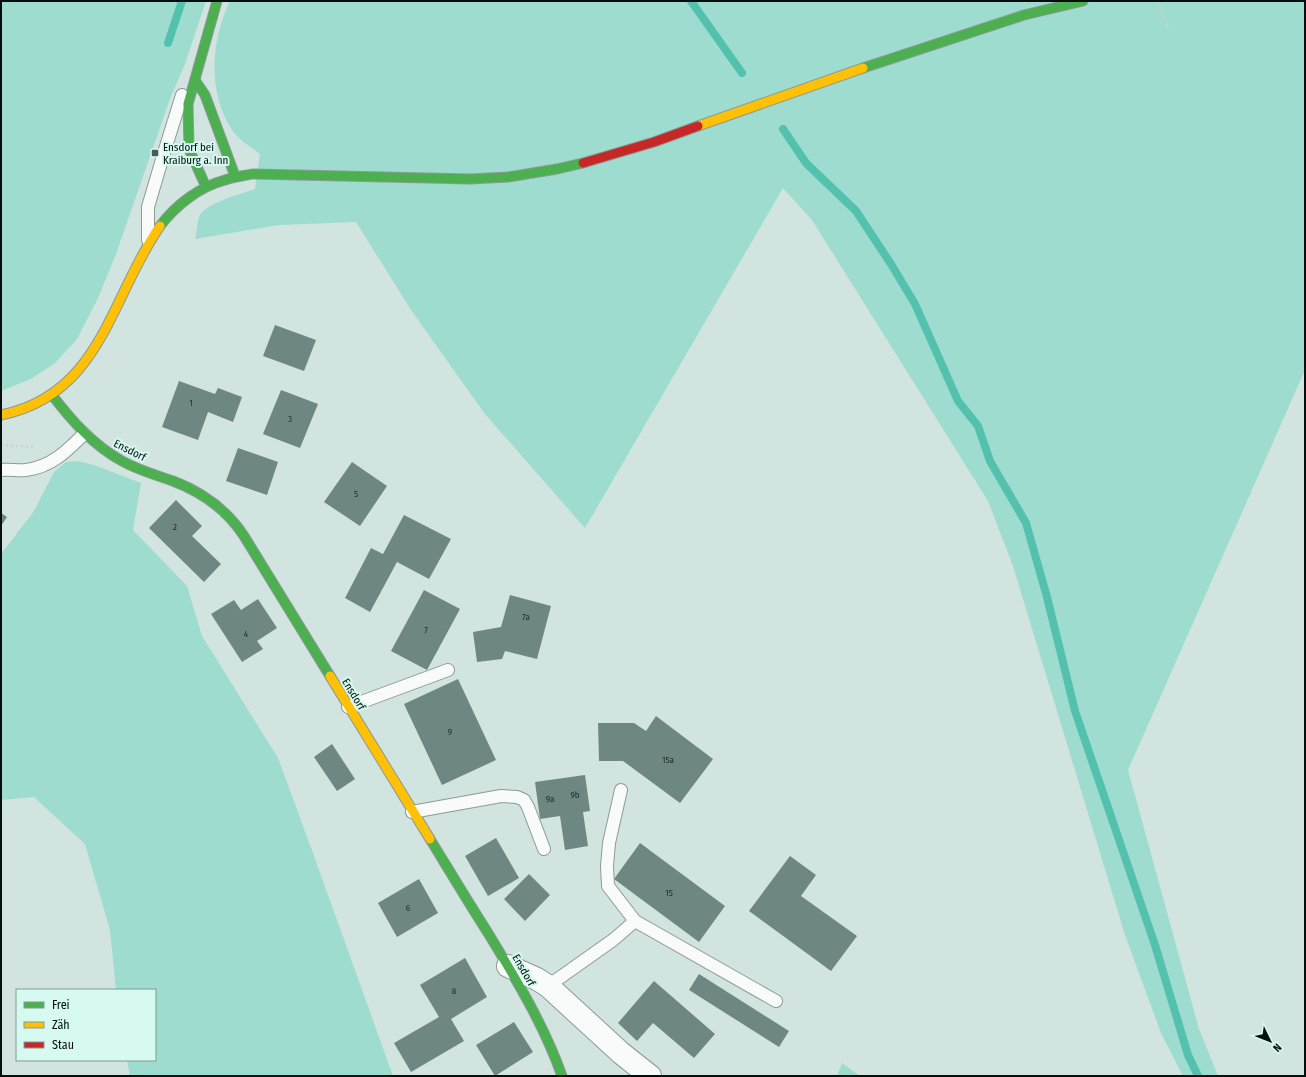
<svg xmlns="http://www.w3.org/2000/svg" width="1306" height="1077" viewBox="0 0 1306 1077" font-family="'Fira Sans Condensed',sans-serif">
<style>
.green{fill:#9ddcce}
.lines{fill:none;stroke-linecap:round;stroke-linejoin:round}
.stream{stroke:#54c1af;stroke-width:8}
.building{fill:#6f8783}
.lane-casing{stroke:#8c9a96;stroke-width:14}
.street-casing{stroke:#8c9a96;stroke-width:24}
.fast-casing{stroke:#8c9a96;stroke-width:11}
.slow-casing{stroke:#8c9a96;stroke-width:11}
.jam-casing{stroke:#8c9a96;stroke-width:11}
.path{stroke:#cbd1d0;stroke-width:2.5;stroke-dasharray:2 3;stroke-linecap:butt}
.lane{stroke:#f8fbfa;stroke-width:12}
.street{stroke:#f8fbfa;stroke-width:22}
.fast{stroke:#4caf50;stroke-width:9}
.slow{stroke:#ffc107;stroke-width:9}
.jam{stroke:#c62828;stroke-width:9}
.poi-dot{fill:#4c5956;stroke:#d6f9f0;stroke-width:1.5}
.labels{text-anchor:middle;stroke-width:4;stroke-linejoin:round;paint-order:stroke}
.number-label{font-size:9px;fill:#1f2c2a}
.poi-label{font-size:11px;fill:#040e0c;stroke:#d6f9f0;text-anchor:start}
.street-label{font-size:11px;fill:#040e0c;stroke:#d6f9f0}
</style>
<rect width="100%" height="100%" fill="#d1e4df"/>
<path class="green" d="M1,1H206L185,64L171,96L116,254L98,298L77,339L55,363L31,379L1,391Z
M230,1H1149V2L1305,1V370L1128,770L1199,1029L1218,1076H1183L1161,1033L1125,935L1013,566L988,501L812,220L783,188L585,528L485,414L411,310L356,222L279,225L195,239C197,232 197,224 199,217C204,203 241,194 255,189L260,154C251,147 239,140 232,130C207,91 211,41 230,1Z
M78,461L94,465L141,483L133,530L187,586L202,636L278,758L310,845L393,1076H130L127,1060H155V990H116L110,930L85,844L34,797L1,800V554L34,511L54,472L66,462Z
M842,1063L860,1076H837Z"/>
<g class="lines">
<path class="stream" d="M691,1L742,73
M168,43L182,1
M783,129L806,163L856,211L891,264L915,304L958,401L978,426L990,461L1026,523L1047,597L1075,711L1155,945L1188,1055L1198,1076"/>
</g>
<path class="building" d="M275,325L316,340L304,371L263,356Z
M179,381L215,394L218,388L242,397L233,422L208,412L198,440L162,427Z
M281,390L318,404L300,448L263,434Z
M238,448L278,462L267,495L226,481Z
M352,462L387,486L360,526L324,502Z
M176,500L202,526L192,536L221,564L204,582L149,528Z
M1,513L7,517L1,526Z
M404,515L451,539L429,579L397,562L370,612L345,598L371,548L383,554Z
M424,590L460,609L427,670L391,651Z
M510,595L551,606L537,659L505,651L502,659L477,662L473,632L501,627Z
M258,599L277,628L257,641L263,649L242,662L211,614L234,600L241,610Z
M458,679L496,760L442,785L404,704Z
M656,716L713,759L680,803L623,761H599L598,723H634L646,731Z
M332,744L355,779L337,791L314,757Z
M585,775L590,811L583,812L588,846L565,850L560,816L540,819L535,782Z
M496,838L519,878L488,896L465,856Z
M640,843L725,906L699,942L614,879Z
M790,856L816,875L801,896L857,936L831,971L749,911Z
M529,874L550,895L525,921L504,899Z
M419,879L438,913L397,937L378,903Z
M465,958L487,997L451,1019L464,1041L411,1072L394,1043L439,1017L420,985Z
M699,974L789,1031L779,1047L689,990Z
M654,981L715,1034L694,1058L653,1023L637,1041L618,1023Z
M514,1022L533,1052L495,1076L476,1045Z"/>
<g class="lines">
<g class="lane-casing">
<path id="lane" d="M148,240V207L163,156L182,95
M1,470C10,469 18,471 26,470C51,467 67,451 84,434
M348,707L448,670
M621,790L609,843L607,866L608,886L635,921L776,1001
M412,812L501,796L517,797L524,800L528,807L544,849
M548,986L613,940L635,921"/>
</g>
<g class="street-casing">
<path id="street" d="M508,966L537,979L548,986L621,1053L650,1076"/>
</g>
<g class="fast-casing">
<path id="fast" d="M863,68L1024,15L1083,1
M195,80L205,95L235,176
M206,187L189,149L188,104L217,1
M160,226C176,205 199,187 225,180C233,177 243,176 252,174L470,179L508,177L557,169L583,163
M52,395C72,421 93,445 122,461C138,470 156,475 173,481C202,492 227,510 244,536L330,676
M430,839C449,870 468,902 488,933C516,979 544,1025 562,1076"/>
</g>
<g class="slow-casing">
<path id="slow" d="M698,126L863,68
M1,415C101,395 110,298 160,226
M330,676L430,839"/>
</g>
<g class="jam-casing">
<path id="jam" d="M583,163L654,142L698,126"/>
</g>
<path class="path" d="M1158,1L1169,30
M1,445L35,447"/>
<use href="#lane" class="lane"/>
<use href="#street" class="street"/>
<use href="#fast" class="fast"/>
<use href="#slow" class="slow"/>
<use href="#jam" class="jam"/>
</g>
<rect class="poi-dot" x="151" y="149" width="8" height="8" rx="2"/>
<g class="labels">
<g class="number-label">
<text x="191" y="406">1</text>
<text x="290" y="422">3</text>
<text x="356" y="497">5</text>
<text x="175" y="530">2</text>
<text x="526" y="620">7a</text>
<text x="426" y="633">7</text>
<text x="246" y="637">4</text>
<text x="450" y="735">9</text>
<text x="668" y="763">15a</text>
<text x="575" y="798">9b</text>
<text x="550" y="802">9a</text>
<text x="669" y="896">15</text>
<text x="408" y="911">6</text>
<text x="454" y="994">8</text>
</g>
<g class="poi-label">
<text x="163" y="151">Ensdorf bei<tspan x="163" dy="13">Kraiburg a. Inn</tspan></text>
</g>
<g class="street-label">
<text transform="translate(130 450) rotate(27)" y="4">Ensdorf</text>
<text transform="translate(354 694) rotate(59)" y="4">Ensdorf</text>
<text transform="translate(524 970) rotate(60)" y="4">Ensdorf</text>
</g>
</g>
<rect width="1306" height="1077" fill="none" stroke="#040e0c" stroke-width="4"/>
<rect x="16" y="989" width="140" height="72" fill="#d6f9f0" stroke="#829b95"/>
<rect x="24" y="1002" width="20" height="6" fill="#4caf50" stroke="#829b95"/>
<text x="52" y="1009" font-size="12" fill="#040e0c">Frei</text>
<rect x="24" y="1022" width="20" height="6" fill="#ffc107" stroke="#829b95"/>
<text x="52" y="1029" font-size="12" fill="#040e0c">Zäh</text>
<rect x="24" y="1042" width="20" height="6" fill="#c62828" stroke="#829b95"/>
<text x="52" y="1049" font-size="12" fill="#040e0c">Stau</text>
<g transform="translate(1270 1041) rotate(133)" stroke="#d6f9f0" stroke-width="3" paint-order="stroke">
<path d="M0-3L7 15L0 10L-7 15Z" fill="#040e0c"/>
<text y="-6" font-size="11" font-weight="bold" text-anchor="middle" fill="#040e0c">N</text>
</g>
</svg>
